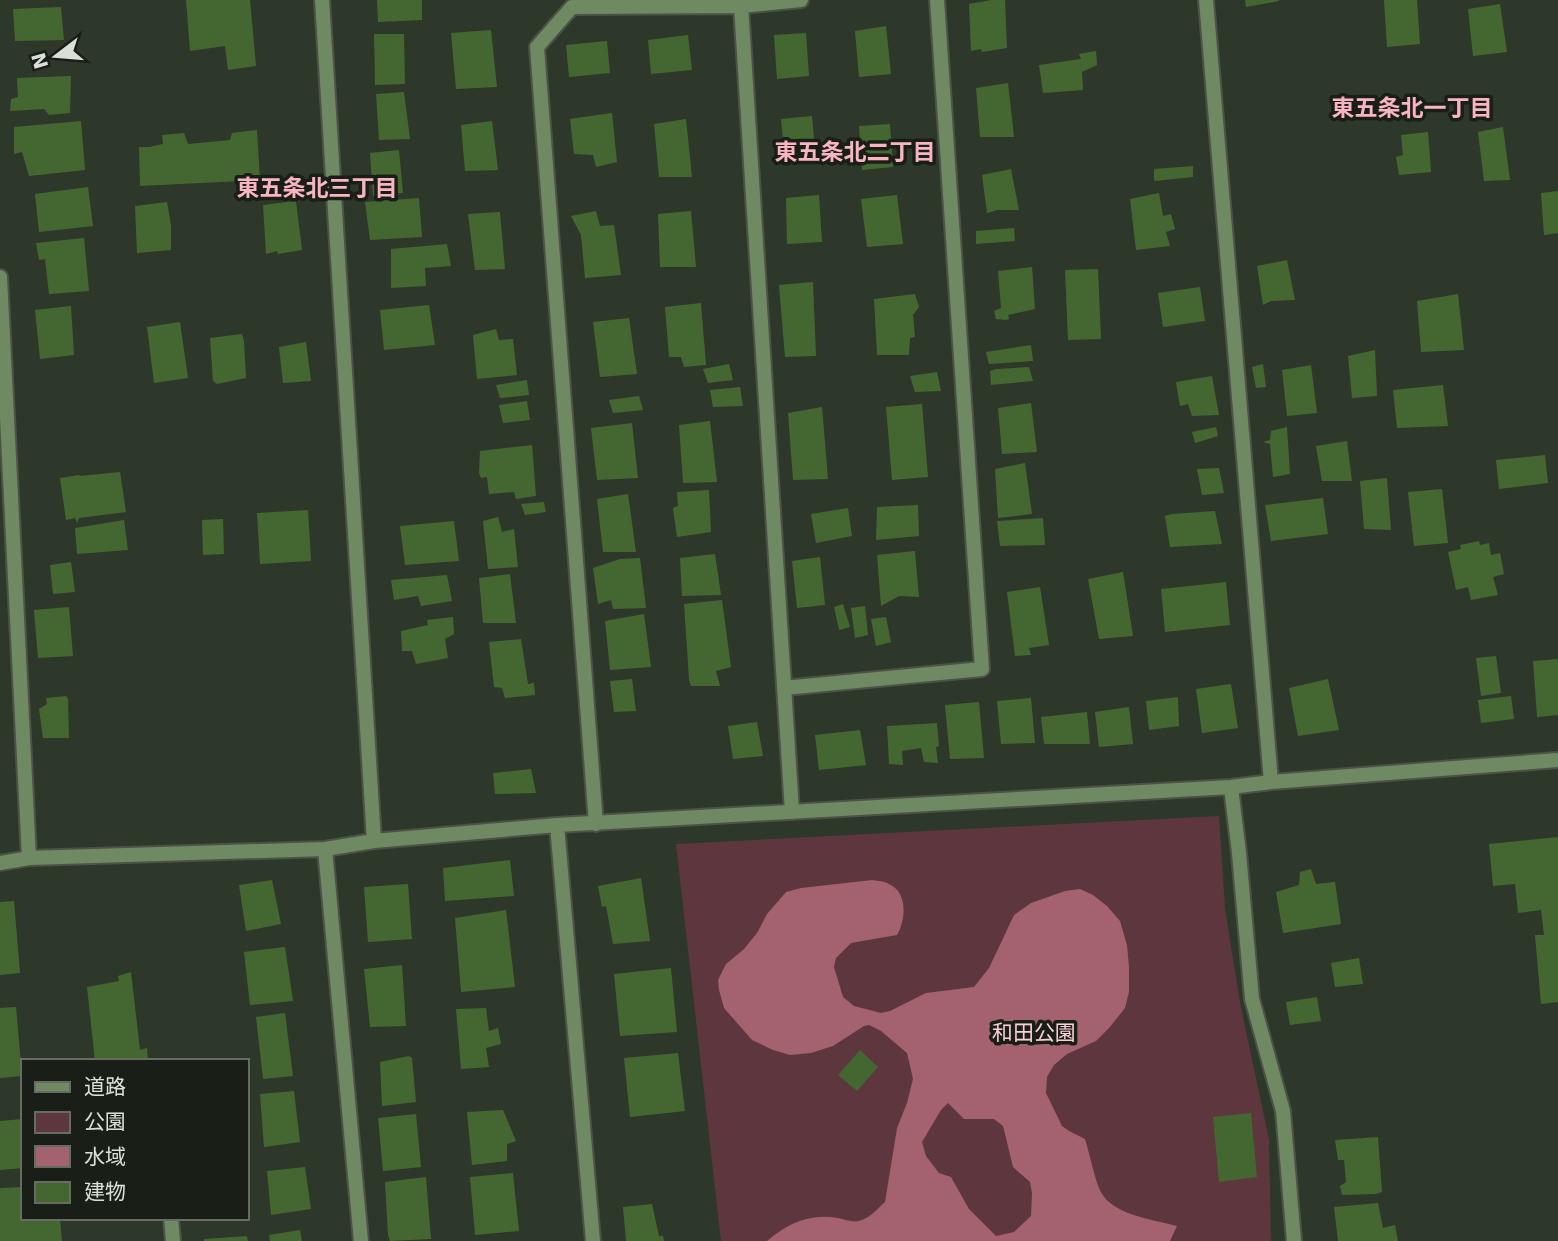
<svg xmlns="http://www.w3.org/2000/svg" width="1558" height="1241" viewBox="0 0 1558 1241" font-family="'DejaVu Sans','Noto Sans JP',sans-serif">
<style>
.green{fill:#5d363e}
.water{fill:#a4616e;fill-rule:evenodd}
.building{fill:#446732}
.lines{fill:none;stroke-linecap:round;stroke-linejoin:round}
.minor-casing{stroke:#4a5346;stroke-width:18}
.minor{stroke:#6f8a62;stroke-width:14}
.labels{text-anchor:middle;stroke-width:7;stroke-linejoin:round;paint-order:stroke}
.park-label{font-size:21px;fill:#f9cfd5;stroke:#191e17}
.neighbourhood-label{font-size:23px;font-weight:bold;fill:#f8b4c0;stroke:#191e17}
</style>
<rect width="100%" height="100%" fill="#2e382a"/>
<path class="green" d="M1219,816L1225,909L1241,1008L1269,1139L1271,1241H721L676,844Z"/>
<path class="water" d="M872,880C877,881 885,881 889,884C908,892 906,920 897,935L851,943L836,958L834,967L843,997L854,1006L881,1013L890,1011L926,993L974,987L989,968L1014,915L1031,903L1065,891L1080,889L1093,895L1107,906L1120,921L1127,945L1129,967V992L1125,1008L1110,1027L1096,1041L1067,1054L1054,1065L1047,1077L1046,1093L1062,1126L1069,1131L1085,1139C1090,1155 1093,1172 1099,1188C1109,1215 1152,1219 1177,1226L1170,1241H767C788,1223 810,1213 838,1218C847,1220 855,1224 864,1219C872,1216 879,1207 885,1202L897,1128L907,1103L913,1079L907,1053L881,1031L869,1025L864,1026L833,1046L811,1053L790,1055L773,1050L752,1040L724,1008L719,990L718,980L726,964L744,949L757,933L767,914L786,892L801,888ZM948,1103L964,1119H994L1003,1126L1013,1167L1030,1182L1032,1193L1031,1216L1014,1232L996,1236L969,1209L951,1177L939,1173L926,1156L922,1142L941,1110Z"/>
<path class="building" d="M186,0H250L256,66L228,70L225,46L190,51Z
M377,0H422V20L378,22Z
M991,0H1005L1007,48L982,52L981,49L971,51L969,4Z
M1245,0H1278L1279,1L1246,7Z
M1384,0H1417L1420,44L1387,47Z
M1500,4L1507,52L1473,56L1468,9Z
M61,7L64,40L15,41L13,9Z
M886,26L891,74L859,77L855,31Z
M491,30L497,87L456,89L451,33Z
M806,33L809,76L777,79L774,35Z
M374,34H404L405,84L375,85Z
M688,35L692,70L651,74L648,40Z
M607,41L610,73L569,77L566,45Z
M1096,51L1097,65L1082,72L1083,90L1043,93L1039,65L1081,59L1079,54Z
M71,76L70,113L49,115L44,109L10,111L11,99L18,97L17,78Z
M1008,83L1014,137H980L976,88Z
M404,92L410,139L379,140L376,94Z
M612,113L617,162L596,167L593,155L574,154L570,119Z
M812,116L816,159L785,162L781,119Z
M686,119L692,177H659L654,124Z
M81,121L85,170L29,176L22,152L14,154V127Z
M492,121L498,170L465,171L461,125Z
M890,124L893,167L862,170L859,126Z
M1503,127L1510,180L1484,181L1478,132Z
M257,130L260,180L140,186L139,147H149L163,144L162,135L184,133L188,144L230,140L232,133Z
M1428,132L1431,172L1399,175L1396,157L1403,155L1401,135Z
M399,150L403,193L373,196L370,153Z
M1193,166V177L1155,181L1154,179V169Z
M1011,169L1019,210H997L987,213L982,175Z
M88,187L93,226L39,232L35,194Z
M1558,191V233L1544,235L1541,193Z
M1159,193L1163,216L1171,214L1175,229L1166,232L1170,246L1136,250L1130,199Z
M819,195L822,242L787,244L786,198Z
M897,195L903,244L867,247L861,199Z
M419,198L422,237L370,240L365,202Z
M296,201L302,250L278,254L277,251L266,254L263,205Z
M167,202L171,225V250L137,253L135,206Z
M596,211L600,226L614,225L621,275L585,278L581,235L571,216Z
M691,211L696,267H660L658,214Z
M500,212L505,269L475,270L468,214Z
M1014,228L1015,241L976,244V231Z
M84,238L89,291L49,294L45,259L39,260L36,243Z
M447,244L451,266L425,268L426,286L391,288V249Z
M1287,260L1295,300L1271,301L1263,305L1257,266Z
M1032,267L1035,309L1008,315L1009,319L1006,320L996,319L994,311L1001,308L998,271Z
M1098,269L1101,339L1068,340L1065,270Z
M813,282L816,356L785,357L779,285Z
M1200,287L1205,321L1163,327L1158,293Z
M915,294L919,307L913,315L915,337L910,338L909,355H877L874,299Z
M1458,294L1464,350L1421,352L1417,301Z
M701,303L706,365L684,367L681,357H669L665,307Z
M429,305L435,345L384,350L380,310Z
M71,306L74,355L40,359L35,310Z
M629,318L637,374L600,377L593,322Z
M180,322L188,378L154,383L147,327Z
M496,329L499,340L513,339L517,375L477,379L473,335Z
M242,334L244,341L246,378L217,384L213,381L210,338Z
M306,342L311,381L283,383L279,347Z
M1031,345L1033,361L989,364L986,352Z
M1375,350L1377,396L1352,398L1348,356Z
M729,364L733,380L708,383L703,369Z
M1263,364L1266,387L1256,388L1252,367Z
M1311,365L1317,413L1287,416L1282,370Z
M1029,367L1033,381L991,385L990,371L997,369Z
M937,372L941,391L915,392L910,376Z
M1212,376L1219,415L1192,416L1188,404L1180,406L1176,382Z
M527,380L529,395L500,398L496,385Z
M1443,385L1448,426L1397,428L1393,390Z
M740,387L743,406L713,407L710,390Z
M639,396L643,410L613,413L609,400Z
M527,401L530,420L503,423L499,405Z
M1031,403L1037,452L1002,454L998,408Z
M922,404L928,477L892,480L886,407Z
M822,407L828,479L793,480L788,413Z
M710,421L717,482L683,483L679,425Z
M632,423L638,478L597,480L591,428Z
M1216,427L1218,436L1195,443L1192,432Z
M1287,427L1290,474L1273,477L1270,444L1263,442L1270,440L1271,431Z
M1347,441L1352,481H1322L1316,446Z
M532,445L536,496L516,499L514,492L489,494L487,477L481,478L479,473L480,451Z
M1545,455L1548,483L1499,489L1496,460Z
M1025,463L1032,514L998,518L995,469Z
M1219,468L1224,493L1202,495L1197,469Z
M120,472L126,512L79,518L77,523L75,518L66,520L60,478L79,475L80,476Z
M1387,478L1391,530L1364,529L1360,481Z
M1442,489L1448,543L1414,546L1408,492Z
M709,490L711,532L677,537L673,508L678,506L677,492Z
M628,494L636,552H603L597,499Z
M1323,498L1328,534L1271,541L1265,505Z
M544,502L546,512L525,515L521,504Z
M918,505L919,536L876,540L877,507Z
M848,508L852,536L816,543L811,514Z
M308,510L311,561L260,564L257,513Z
M1215,511L1222,544L1170,547L1165,516L1172,514Z
M498,517L502,532L514,529L518,567L488,569L483,521Z
M1043,518L1045,545L1000,546L997,521Z
M223,519L224,554L203,555L202,520Z
M124,520L128,550L77,554L75,528Z
M454,521L459,561L405,565L400,526Z
M1479,541L1480,545L1489,543L1491,555L1500,553L1504,574L1493,577L1498,595L1471,600L1468,587L1456,590L1448,552L1461,549L1460,545Z
M915,551L919,597L899,596L881,606L877,555Z
M715,554L721,595L682,596L680,558Z
M820,557L825,605L797,608L792,561Z
M640,558L646,608L613,609L611,600L598,604L593,568L620,559Z
M71,562L75,592L53,594L50,565Z
M1123,572L1133,636L1099,639L1088,579Z
M510,574L516,623H483L479,578Z
M447,575L452,601L421,606L418,596L394,600L391,580Z
M1226,582L1230,625L1165,632L1161,589Z
M1040,587L1049,645L1029,648L1031,655L1015,656L1007,592Z
M722,600L731,667L716,671L720,686H691L689,679L684,604Z
M843,604L850,627L839,630L834,607Z
M865,606L868,635L855,638L851,608Z
M69,607L73,656L38,658L34,610Z
M644,614L651,667L610,670L605,621Z
M453,617L454,634L445,639L448,658L416,664L412,651H402L401,631L428,625L427,620Z
M886,617L891,642L876,646L871,619Z
M521,639L528,684L534,683L535,695L505,698L502,688L494,687L489,642Z
M1496,656L1501,693L1481,696L1476,658Z
M1558,659V715L1537,717L1533,661Z
M632,679L636,711L614,712L610,681Z
M1328,679L1339,730L1298,736L1289,688Z
M1231,684L1238,728L1202,733L1196,689Z
M66,696L68,699L69,738H43L39,709L47,704L46,698Z
M1511,696L1514,719L1481,723L1478,700Z
M1178,697L1179,726L1149,730L1146,701Z
M1031,698L1035,743L1001,744L997,701Z
M979,702L984,758L950,759L945,705Z
M1129,707L1133,744L1099,747L1095,712Z
M1087,712L1090,744H1044L1041,717Z
M757,722L763,756L733,759L728,726Z
M937,723L939,746L936,747L938,763L924,762L921,748L902,751L903,765L889,764L887,726Z
M860,730L866,765L819,770L815,735Z
M531,769L536,793L495,794L493,773Z
M1558,837V1002L1541,1004L1535,935H1544L1541,910L1518,913L1515,884L1493,886L1489,844Z
M510,860L514,896L445,901L443,868Z
M1311,869L1316,884L1335,882L1341,924L1283,933L1276,892L1299,885L1300,872Z
M641,878L650,941L613,944L606,906L602,907L598,886Z
M272,880L281,924L246,931L239,885Z
M408,884L412,939L368,942L364,887Z
M14,901L20,973L0,975V902Z
M506,910L515,987L461,992L455,918Z
M285,947L293,1001L250,1005L244,952Z
M1359,958L1363,984L1335,987L1331,963Z
M402,965L406,1026L370,1027L364,969Z
M671,968L677,1032L620,1036L614,974Z
M131,972L140,1050L147,1048L148,1061H95L87,987L119,981L118,976Z
M1317,997L1321,1021L1290,1025L1286,1002Z
M16,1007L22,1076L0,1078V1008Z
M486,1008L489,1031L498,1028L501,1044L486,1048L489,1067L461,1069L456,1009Z
M285,1013L293,1076L263,1079L256,1017Z
M860,1050L878,1067L857,1091L838,1075Z
M678,1053L685,1111L630,1117L624,1058Z
M409,1056L412,1058L416,1102L382,1106L380,1062Z
M294,1091L300,1142L264,1147L260,1094Z
M503,1110L516,1141L507,1144V1161L472,1165L467,1112Z
M1251,1113L1257,1177L1219,1182L1213,1117Z
M416,1114L421,1167L383,1171L378,1118Z
M23,1119V1168L0,1170V1121Z
M1378,1137L1382,1192L1376,1194L1342,1195L1340,1186L1346,1182L1344,1160H1338L1335,1140Z
M305,1167L311,1209L271,1215L267,1171Z
M513,1173L519,1231L475,1235L470,1177Z
M426,1177L431,1239L390,1241L388,1235L385,1182Z
M23,1187V1218H60L62,1241H0V1188Z
M1378,1203L1383,1228L1395,1225L1398,1241H1338L1334,1207Z
M652,1204L659,1236H663L664,1241H626L623,1207Z
M300,1230L302,1241H270L269,1235Z
M247,1236L248,1241H204V1239Z"/>
<g class="lines">
<g class="minor-casing">
<path id="minor" d="M322,0L374,841
M1206,0L1271,782
M741,6L792,812
M0,277L29,858
M784,688L982,669L937,0
M1231,787L1239,853L1252,999L1283,1111L1294,1241
M596,824L537,47L572,7L741,6L801,0
M557,825L593,1241
M325,849L361,1241
M0,863L29,858L325,849L374,841L557,825L1231,787L1271,782L1558,760
M171,1218L173,1241"/>
</g>
<use href="#minor" class="minor"/>
</g>
<g class="labels">
<g class="park-label">
<text x="1034" y="1040">和田公園</text>
</g>
<g class="neighbourhood-label">
<text x="1412" y="116">東五条北一丁目</text>
<text x="855" y="160">東五条北二丁目</text>
<text x="317" y="196">東五条北三丁目</text>
</g>
</g>
<rect x="21" y="1059" width="228" height="161" fill="#191e17" stroke="#666c64" stroke-width="2"/>
<rect x="35" y="1082" width="35" height="10" fill="#6f8a62" stroke="#666c64" stroke-width="2"/>
<text x="84" y="1094" font-size="21" fill="#dae0d7">道路</text>
<rect x="35" y="1112" width="35" height="21" fill="#5d363e" stroke="#666c64" stroke-width="2"/>
<text x="84" y="1129" font-size="21" fill="#dae0d7">公園</text>
<rect x="35" y="1146" width="35" height="21" fill="#a4616e" stroke="#666c64" stroke-width="2"/>
<text x="84" y="1164" font-size="21" fill="#dae0d7">水域</text>
<rect x="35" y="1182" width="35" height="21" fill="#446732" stroke="#666c64" stroke-width="2"/>
<text x="84" y="1199" font-size="21" fill="#dae0d7">建物</text>
<g transform="translate(56 56) rotate(254)" stroke="#191e17" stroke-width="5" paint-order="stroke">
<path d="M0-5L12 26L0 18L-12 26Z" fill="#dae0d7"/>
<text y="-10" font-size="19" font-weight="bold" text-anchor="middle" fill="#dae0d7">N</text>
</g>
</svg>
